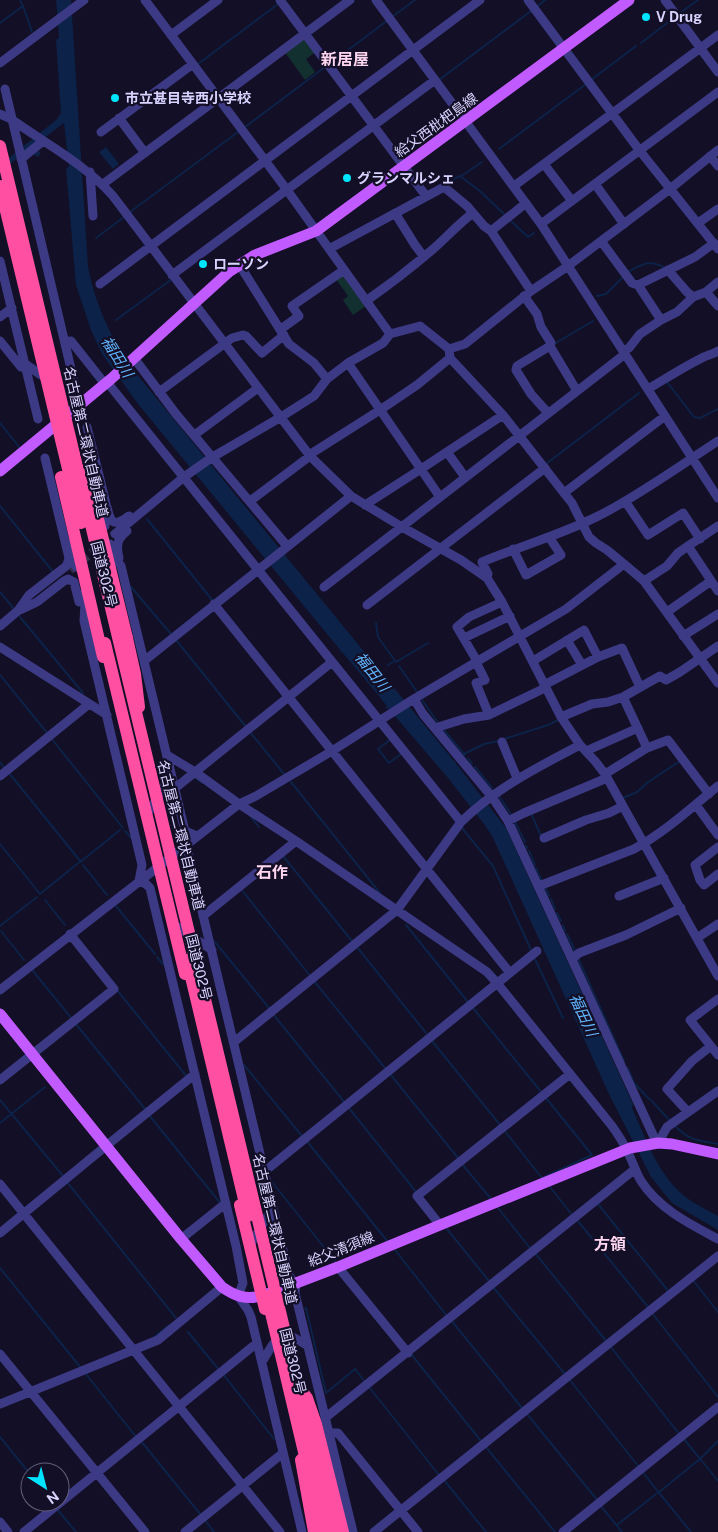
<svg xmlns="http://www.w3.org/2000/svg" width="718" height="1532" viewBox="0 0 718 1532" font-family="'Public Sans','Noto Sans JP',sans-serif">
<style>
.green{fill:#12302f}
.water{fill:#0c2248}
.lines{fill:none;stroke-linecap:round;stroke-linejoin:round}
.stream{stroke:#0c2248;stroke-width:2}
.minor-tunnel{stroke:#312d47;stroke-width:9;stroke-dasharray:9 4.5;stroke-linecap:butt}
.minor{stroke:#3d3a85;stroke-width:9}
.major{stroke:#c25bff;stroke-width:11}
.highway{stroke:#ff4fa3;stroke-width:12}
.highway-bridge{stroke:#ff4fa3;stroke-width:12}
.poi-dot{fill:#00e5ff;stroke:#130f26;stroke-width:2}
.labels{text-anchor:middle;stroke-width:4.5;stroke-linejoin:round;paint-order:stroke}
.poi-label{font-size:14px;font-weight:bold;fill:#d9d4ff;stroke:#130f26;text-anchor:start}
.street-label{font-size:14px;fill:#d9d4ff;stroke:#130f26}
.water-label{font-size:15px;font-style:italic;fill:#62b6ff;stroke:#130f26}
.quarter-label{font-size:16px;font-weight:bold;fill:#ffd6f0;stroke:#130f26}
</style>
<rect width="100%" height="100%" fill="#130f26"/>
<path class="green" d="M305,36L316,52L306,59L315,72L305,80L284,51Z
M343,274L366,306L353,315L343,300L348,296L336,279Z"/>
<path class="water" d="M56,0H71L88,267C95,303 110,337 131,367L380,671H382L381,672L454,761H456L455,762L506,828L633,1104L632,1108C645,1137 657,1172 682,1194C692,1203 706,1209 718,1216V1230L672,1203L651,1177L608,1092L504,862L492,836L484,824L448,778L388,708L386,709L385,708L387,706L342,652H340L341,651L138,404L102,354L91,330L76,285L66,168L69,167L64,123L35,145L41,154L37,157L29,149L0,172V165L56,120L61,113L56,40L59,38Z
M106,147L119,164L113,169L99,152Z"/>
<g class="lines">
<path class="stream" d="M23,6L32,32
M538,6L545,0
M680,13L698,0
M392,17L415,0
M0,23L23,6L20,0
M641,43L675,17
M331,63L388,20
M198,64L278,4
M439,80L531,11
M591,80L636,46
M245,127L325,67
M499,149L586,84
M461,176L482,162
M444,184L460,176L481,192L505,215
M130,212L238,132
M510,220L528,237L534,233
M96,238L124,217
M628,272C642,264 650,259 665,268
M597,296L606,294L623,277
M116,320L172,279
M554,344L593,321
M667,382L694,417L700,418L718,409
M0,423L20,448
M546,464L639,393
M0,506L54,573
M147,519L213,601
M131,587L171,634
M0,592L14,609
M20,617L83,693
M376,623L378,637L396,662L428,643
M176,640L247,728
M388,665L393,662
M399,666L417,692
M0,675L48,734
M422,700L439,724
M442,728L465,755
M250,732L284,774
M51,738L123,828
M391,739L378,749L389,763L401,754
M504,739L548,725L558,720
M464,754L484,744L499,741
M468,758L472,764
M0,762L5,769
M475,767L492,788
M9,773L81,862
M194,777L202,783
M291,782L380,893
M166,792L169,787
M499,796L512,816
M623,798L637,792L648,782L680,761
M531,813L541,836
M251,817L259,827
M515,822L525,842
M462,828L493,866L531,950
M125,831L131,838
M0,844L40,894L77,864
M526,846L527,848
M529,851L535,865
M283,856L352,941
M79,863L120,830
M83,865L107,895
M536,868L542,882
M545,887L549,896
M241,889L311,977
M551,899L555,909
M45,900L65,925
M116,906L155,954
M557,913L561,921
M406,925L468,1002
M563,925L565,931
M0,926L37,897
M1,931L24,960
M567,934L576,953
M215,942L269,1008
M357,947L426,1033
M157,957L163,964
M534,957L563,1018
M578,958L624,1061
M33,971L72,1019
M314,981L385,1068
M117,990L187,1077
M473,1008L542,1093
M273,1014L345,1103
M75,1023L146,1110
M432,1041L501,1126
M244,1065L302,1136
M628,1068L634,1083L649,1099
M390,1074L458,1158
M0,1100L63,1176
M651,1100L670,1121
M348,1107L417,1193
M149,1115L221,1204
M0,1123L45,1087
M674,1125C690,1141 696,1140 718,1144
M504,1130L542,1178L592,1155L546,1098
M306,1140L388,1242
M462,1164L491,1199
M67,1182L176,1318
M272,1182L335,1261
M550,1187L573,1216
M598,1204L669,1292
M498,1208L530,1248
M577,1220L648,1307
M447,1229L489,1281
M395,1250L447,1316
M535,1253L607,1342
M0,1268L81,1368
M693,1280L718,1312
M493,1287L565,1374
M305,1309L306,1308L326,1393L355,1369L365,1382
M652,1313L718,1397
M451,1320L522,1408
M188,1332L219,1370
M153,1338L169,1325
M610,1346L680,1435
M411,1354L481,1441
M85,1373L137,1438
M223,1374L274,1439
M569,1379L639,1467
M369,1387L439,1475
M527,1414L598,1501
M0,1437L30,1474
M683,1438L701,1460
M141,1441L201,1515
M486,1447L555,1532
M702,1461L718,1481
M642,1471L659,1493
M444,1480L486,1532
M658,1493L700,1459L718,1441
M660,1494L691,1532
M600,1505L622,1532
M57,1509L76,1532
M205,1520L214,1532
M617,1525L656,1494"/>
<path class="minor-tunnel" d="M70,570L115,534"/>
<path class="minor" d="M145,0L287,190L390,334
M280,0L426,196
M376,0L541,224L718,498
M528,0L640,151L718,249
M665,0L718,72
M171,35L218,0
M0,63L84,0
M5,89L75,386
M0,114L11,119C46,144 85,164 113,196L310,456L351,496L402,527L461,560L487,578L502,602L561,717L580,745L595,761L605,774L718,976
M119,118L145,153
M101,132L193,64
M710,156L718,166
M21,159L43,141
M544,164L572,201
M90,172L93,216
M103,184L350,0
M595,184L624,224
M514,186L718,35
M395,213L415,245L424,257
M698,223L718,209
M541,224L718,92
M491,231L526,203
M601,241L632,283L638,285L695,257L714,243
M329,249L444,187L467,206L484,226L491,231L531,291
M0,261L38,419
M239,264L289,344L314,363L327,379
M668,270L687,292L693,297
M172,275L435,80
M100,284L480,0
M638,285L661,320
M706,292L718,306
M524,296L537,314L541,327L551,343L550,346L517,366L516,370L531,394L548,413
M366,301C389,285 411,268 432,250C446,238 458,224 473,213
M0,317L12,308
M281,329L299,316L292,306L344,270
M0,341L21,367L24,363L41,375
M65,342L71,341L105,384
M550,346L577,391
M449,349L465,344L531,291L568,266L670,189L718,150
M623,351L629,348L640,334L661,320L677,312L693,297L706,292L718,282
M134,358L176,414L287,546
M450,358L503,415L564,493L572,503L589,537L596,543L607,550L624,564
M348,363L440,497
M107,382L461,822
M648,389C665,379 682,368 700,359C706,355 712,355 718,351
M159,392L232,338L243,335L246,336L262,353L284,335
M87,427L100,479
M197,433L258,388
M447,452L465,477
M84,477L100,479L106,504L103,516L105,526
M564,493L665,416
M250,501L310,456
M625,501L648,535L683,513L700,539
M365,505L421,469L503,415
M107,507C111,524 114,527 129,516
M115,534L184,477L211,458L281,417L314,396L327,379L348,363L383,343L390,334L420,326L449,349L450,358L417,385L380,410L309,455
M65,540L73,557L76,567
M110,544L112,553L121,566L184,827L185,831L197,836
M688,546L718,591
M513,549L526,575L561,555L549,537
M119,558C116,545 117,539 127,531
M487,578L488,574L482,562C523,545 567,533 606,512C645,491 681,465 718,441
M644,581L667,566L678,553L688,546L718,526
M324,587L625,354
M83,594L85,602L84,621L142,865L139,881L146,884L150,888L236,1246L243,1283L238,1296L248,1310L251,1317L302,1532
M214,604L510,973
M367,605L545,468
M20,610L37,602L64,581L68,579L74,582L79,602
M17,612L29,595L65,567L67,565L69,558L45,458
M667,612L711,581
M0,626L20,609
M683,636L718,614
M464,638L510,616
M567,640L582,665
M0,647L107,715
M144,661L351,496
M477,661L457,627L469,617L502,602
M533,661L584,630L598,657
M476,662L485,680L476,683L489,715L545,688
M544,685L598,657L622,648L640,687
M623,697L647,748
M414,699L423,714L492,797L508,821L654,1137L658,1143
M561,717L592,704L608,702L623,697L660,676L666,680L680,672L718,646
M435,728L464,719L489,715
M502,742L517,778
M586,751L638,728
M167,755L195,772L239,804L296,841L487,972L497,983L612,1126C617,1133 622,1140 626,1149C632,1159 635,1171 641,1181C659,1209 690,1224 718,1239
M605,774L647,748L668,740L709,794
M0,776L89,704
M174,789L332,662
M696,805L718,835
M146,816L171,775
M508,821L524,813L607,778
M544,838L586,820L609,813L623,806
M186,844L289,1275L292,1280L296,1283L295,1293L353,1532
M718,847L695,865L700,880L704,885L718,874
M539,886L634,849C665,832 691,808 718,786
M619,896L664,878
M203,916L296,841
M173,924L212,950
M697,938L718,924
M572,959L579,953L626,935L681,908
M0,990L239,804L256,796L332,751L412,700L566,609L624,564L644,581L718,683
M718,999L690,1020L718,1055
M234,1042L397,910L461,822C496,788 538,767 580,745
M0,1080L114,989L70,934
M688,1112L667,1089L692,1061L711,1046
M658,1143L667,1127L718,1091
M106,1146L195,1074
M265,1171L537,951
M0,1184L280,1532
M440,1225L417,1196L570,1074
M0,1233L106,1146
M181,1239L226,1203
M250,1245L273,1207
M338,1267L408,1353
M283,1331L308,1346
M0,1354L145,1532
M262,1362L273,1344
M0,1404L158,1340L222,1287
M325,1418L635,1169
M329,1433H338L418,1532
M0,1522L8,1532
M24,1532L257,1343
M185,1532L283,1453
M374,1532L718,1256
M563,1532L718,1407"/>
<path class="major" d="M0,471L111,379L230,271L255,255L316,231L629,0
M0,1014L181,1239L222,1287C235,1296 245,1300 262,1296L338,1267L440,1225L630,1148L658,1143L672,1144L718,1154"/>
<path class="highway" d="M127,638L135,674L139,707
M105,643L185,974
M240,1205L265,1309
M299,1387L307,1398L316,1424L343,1532
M301,1460L314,1532"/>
<path class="highway-bridge" d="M0,146L333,1532
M0,186L81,523
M86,470L127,638
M61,477L103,657
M187,960L248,1216
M267,1296L323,1532"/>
</g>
<g class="poi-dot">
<circle cx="646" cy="17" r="5"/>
<circle cx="115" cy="98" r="5"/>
<circle cx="347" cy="178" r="5"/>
<circle cx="203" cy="264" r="5"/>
</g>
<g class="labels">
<g class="poi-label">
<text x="656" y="22">V Drug</text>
<text x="125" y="103">市立甚目寺西小学校</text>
<text x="357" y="183">グランマルシェ</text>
<text x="213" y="269">ローソン</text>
</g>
<g class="street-label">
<text transform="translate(436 125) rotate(-36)" y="5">給父西枇杷島線</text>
<text transform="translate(86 442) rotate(77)" y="5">名古屋第二環状自動車道</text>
<text transform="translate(104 574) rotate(76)" y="5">国道302号</text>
<text transform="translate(181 835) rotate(76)" y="5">名古屋第二環状自動車道</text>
<text transform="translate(199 967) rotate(76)" y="5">国道302号</text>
<text transform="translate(275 1229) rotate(77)" y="5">名古屋第二環状自動車道</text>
<text transform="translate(341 1249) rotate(-22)" y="5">給父清須線</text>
<text transform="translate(293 1361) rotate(76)" y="5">国道302号</text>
</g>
<g class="water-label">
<text transform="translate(117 357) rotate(58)" y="5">福田川</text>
<text transform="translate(372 672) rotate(52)" y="5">福田川</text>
<text transform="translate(583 1015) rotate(65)" y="5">福田川</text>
</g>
<g class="quarter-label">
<text x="345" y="65">新居屋</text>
<text x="272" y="878">石作</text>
<text x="610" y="1250">方領</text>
</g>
</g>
<g transform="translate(45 1487) rotate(144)"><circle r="24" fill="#130f26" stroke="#625e7d"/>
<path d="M0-4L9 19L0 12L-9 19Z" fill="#00e5ff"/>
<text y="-8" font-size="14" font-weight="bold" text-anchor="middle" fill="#d9d4ff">N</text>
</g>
</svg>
